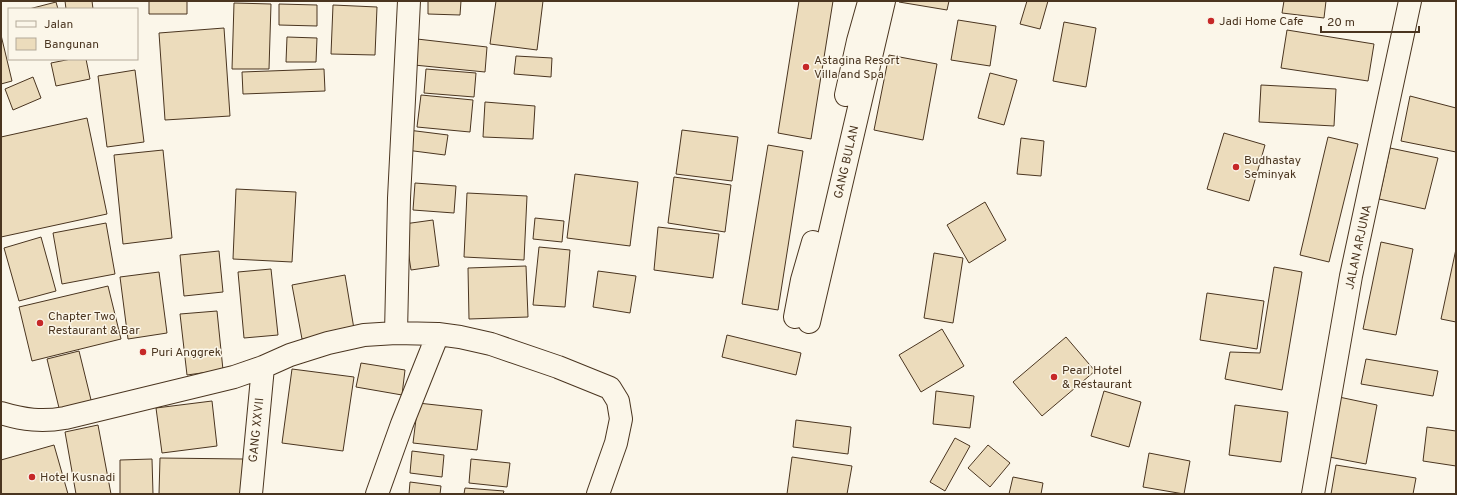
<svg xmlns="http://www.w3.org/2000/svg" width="1457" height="495" viewBox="0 0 1457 495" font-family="Overpass,sans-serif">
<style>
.building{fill:#ecdcbc;stroke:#4a3520}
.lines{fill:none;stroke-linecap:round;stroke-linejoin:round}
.minor-casing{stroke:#4a3520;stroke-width:24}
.minor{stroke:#fbf6e9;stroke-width:22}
.poi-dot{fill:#c62828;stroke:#fbf6e9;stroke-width:1.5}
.labels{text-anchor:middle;stroke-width:3;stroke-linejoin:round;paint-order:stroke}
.poi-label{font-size:12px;fill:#4a3520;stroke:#fbf6e9;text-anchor:start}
.street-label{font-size:12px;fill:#4a3520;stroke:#fbf6e9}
</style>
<rect width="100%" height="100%" fill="#fbf6e9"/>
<path class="building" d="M65,1H92L93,9H66Z
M149,1H187V14H149Z
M428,1H461L460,15L428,14Z
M496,1H543L537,50L490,44Z
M799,1H833L811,139L778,133Z
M899,1H949L947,10L899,2Z
M1027,1H1048L1040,29L1020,24Z
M1284,1H1326L1324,18L1282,13Z
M56,2L58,9H29Z
M234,3L271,4L269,69H232Z
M279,4L317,5V26L279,25Z
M333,5L377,7L375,55L331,54Z
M958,20L996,26L990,66L951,60Z
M1064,22L1096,28L1086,87L1053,81Z
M224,28L230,116L165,120L159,33Z
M1287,30L1374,44L1368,81L1281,68Z
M1,35L12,81L1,84Z
M287,37L317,38L316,62H286Z
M417,39L487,47L485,72L414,65Z
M889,55L937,64L923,140L874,130Z
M516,56L552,58L551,77L514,74Z
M71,59H86L90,79L56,86L51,63Z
M324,69L325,91L243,94L242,72Z
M426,69L476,73L474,97L424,93Z
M135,70L144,142L107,147L98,76Z
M990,73L1017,80L1004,125L978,118Z
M33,77L41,98L13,110L5,89Z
M1261,85L1336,89L1334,126L1259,122Z
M421,95L473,100L470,132L417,127Z
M1410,96L1456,108V152L1401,141Z
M485,102L535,106L533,139L483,137Z
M87,118L107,214L1,237V137Z
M408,130L448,135L445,155L406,150Z
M682,130L738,137L732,181L676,174Z
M1224,133L1265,145L1249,201L1207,189Z
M1328,137L1358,144L1329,262L1300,255Z
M1021,138L1044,141L1041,176L1017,174Z
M768,145L803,151L778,310L742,304Z
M1390,148L1438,158L1425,209L1379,199Z
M163,150L172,238L123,244L114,155Z
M575,174L638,182L630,246L567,238Z
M674,177L731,185L725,232L668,223Z
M415,183L456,186L454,213L413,210Z
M236,189L296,192L292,262L233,259Z
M467,193L527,196L524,260L464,257Z
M985,202L1006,240L969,263L947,225Z
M535,218L564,221L562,242L533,239Z
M433,220L439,266L411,270L404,224Z
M106,223L115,274L62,284L53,233Z
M658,227L719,234L713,278L654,270Z
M41,237L56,291L19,301L4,248Z
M1381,242L1413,249L1396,335L1363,329Z
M539,247L570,250L565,307L533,305Z
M1456,249V322L1441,319Z
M219,251L223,292L184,296L180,255Z
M934,253L963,258L953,323L924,318Z
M526,266L528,317L469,319L468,268Z
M1274,267L1302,272L1282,390L1225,379L1230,352L1260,353Z
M271,269L278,335L244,338L238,272Z
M598,271L636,276L630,313L593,307Z
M159,272L167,333L128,339L120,277Z
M345,275L354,329L302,339L292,285Z
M108,286L121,339L32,361L19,307Z
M1207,293L1264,301L1257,349L1200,340Z
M217,311L223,370L187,375L180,314Z
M942,329L964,366L921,392L899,355Z
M727,335L801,353L796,375L722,357Z
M1066,337L1095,371L1042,416L1013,382Z
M79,351L93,408L61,416L47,359Z
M1366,359L1438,371L1433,396L1361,384Z
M361,363L405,370L402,395L356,387Z
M292,369L354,377L343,451L282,443Z
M936,391L974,396L970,428L933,424Z
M1104,391L1141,402L1129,447L1091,436Z
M1339,397L1377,405L1366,464L1329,457Z
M212,401L217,446L162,453L156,408Z
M418,403L482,410L477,450L413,443Z
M1235,405L1288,412L1281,462L1229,455Z
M796,420L851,427L848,454L793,447Z
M98,425L111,494H76L65,432Z
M1427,427L1456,431V466L1423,461Z
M955,438L970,446L945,491L930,482Z
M54,445L68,494H1V460Z
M988,445L1010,463L990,487L968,468Z
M412,451L444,455L442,477L410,473Z
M1149,453L1190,461L1184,494L1143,487Z
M792,457L852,466L847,494H787Z
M160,458L243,459V494H159Z
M152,459L153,494H120V460Z
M471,459L510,463L507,487L469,483Z
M1336,465L1416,478L1413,494H1331Z
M1013,477L1043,483L1041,494H1009Z
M410,482L441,486L440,494H409Z
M465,488L504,491L503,494H464Z"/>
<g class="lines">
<g class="minor-casing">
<path id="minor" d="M846,95L858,41L869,2
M795,317L802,280L813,242
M809,322L884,1
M396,333L399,198L409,1
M1,413C24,420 42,422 65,418L234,377L263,367L290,355L328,343L364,335L396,333L438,334L460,337L491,344L558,367L610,388L618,401L621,419L616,443L598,494
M251,494L263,367
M377,494L402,424L438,334
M1313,494L1351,276L1410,1"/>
</g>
<use href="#minor" class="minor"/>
</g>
<g class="poi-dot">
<circle cx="1211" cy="21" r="4"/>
<circle cx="806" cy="67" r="4"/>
<circle cx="1236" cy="167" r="4"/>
<circle cx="40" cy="323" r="4"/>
<circle cx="143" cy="352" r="4"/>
<circle cx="1054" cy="377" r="4"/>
<circle cx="32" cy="477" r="4"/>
</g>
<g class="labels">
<g class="poi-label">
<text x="1219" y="25">Jadi Home Cafe</text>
<text x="814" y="64">Astagina Resort<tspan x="814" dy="14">Villa and Spa</tspan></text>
<text x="1244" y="164">Budhastay<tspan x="1244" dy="14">Seminyak</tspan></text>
<text x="48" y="320">Chapter Two<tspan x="48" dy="14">Restaurant &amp; Bar</tspan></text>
<text x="151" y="356">Puri Anggrek</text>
<text x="1062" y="374">Pearl Hotel<tspan x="1062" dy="14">&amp; Restaurant</tspan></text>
<text x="40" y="481">Hotel Kusnadi</text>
</g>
<g class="street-label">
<text transform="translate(846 162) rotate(-77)" y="4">GANG BULAN</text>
<text transform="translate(1358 247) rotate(-78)" y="4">JALAN ARJUNA</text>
<text transform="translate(256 430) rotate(-84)" y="4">GANG XXVII</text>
</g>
</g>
<rect width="1457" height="495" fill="none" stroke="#4a3520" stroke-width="4"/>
<rect x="8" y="8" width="130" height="52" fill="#fbf6e9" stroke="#b4a999"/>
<rect x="16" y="21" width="20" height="6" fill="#fbf6e9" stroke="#b4a999"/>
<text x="44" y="28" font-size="12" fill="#4a3520">Jalan</text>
<rect x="16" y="38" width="20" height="12" fill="#ecdcbc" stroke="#b4a999"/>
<text x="44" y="48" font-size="12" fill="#4a3520">Bangunan</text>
<path d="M1321 26v6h98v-6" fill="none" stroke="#4a3520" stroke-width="2"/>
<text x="1327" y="26" font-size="12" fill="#4a3520" stroke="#fbf6e9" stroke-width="3" paint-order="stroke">20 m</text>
</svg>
